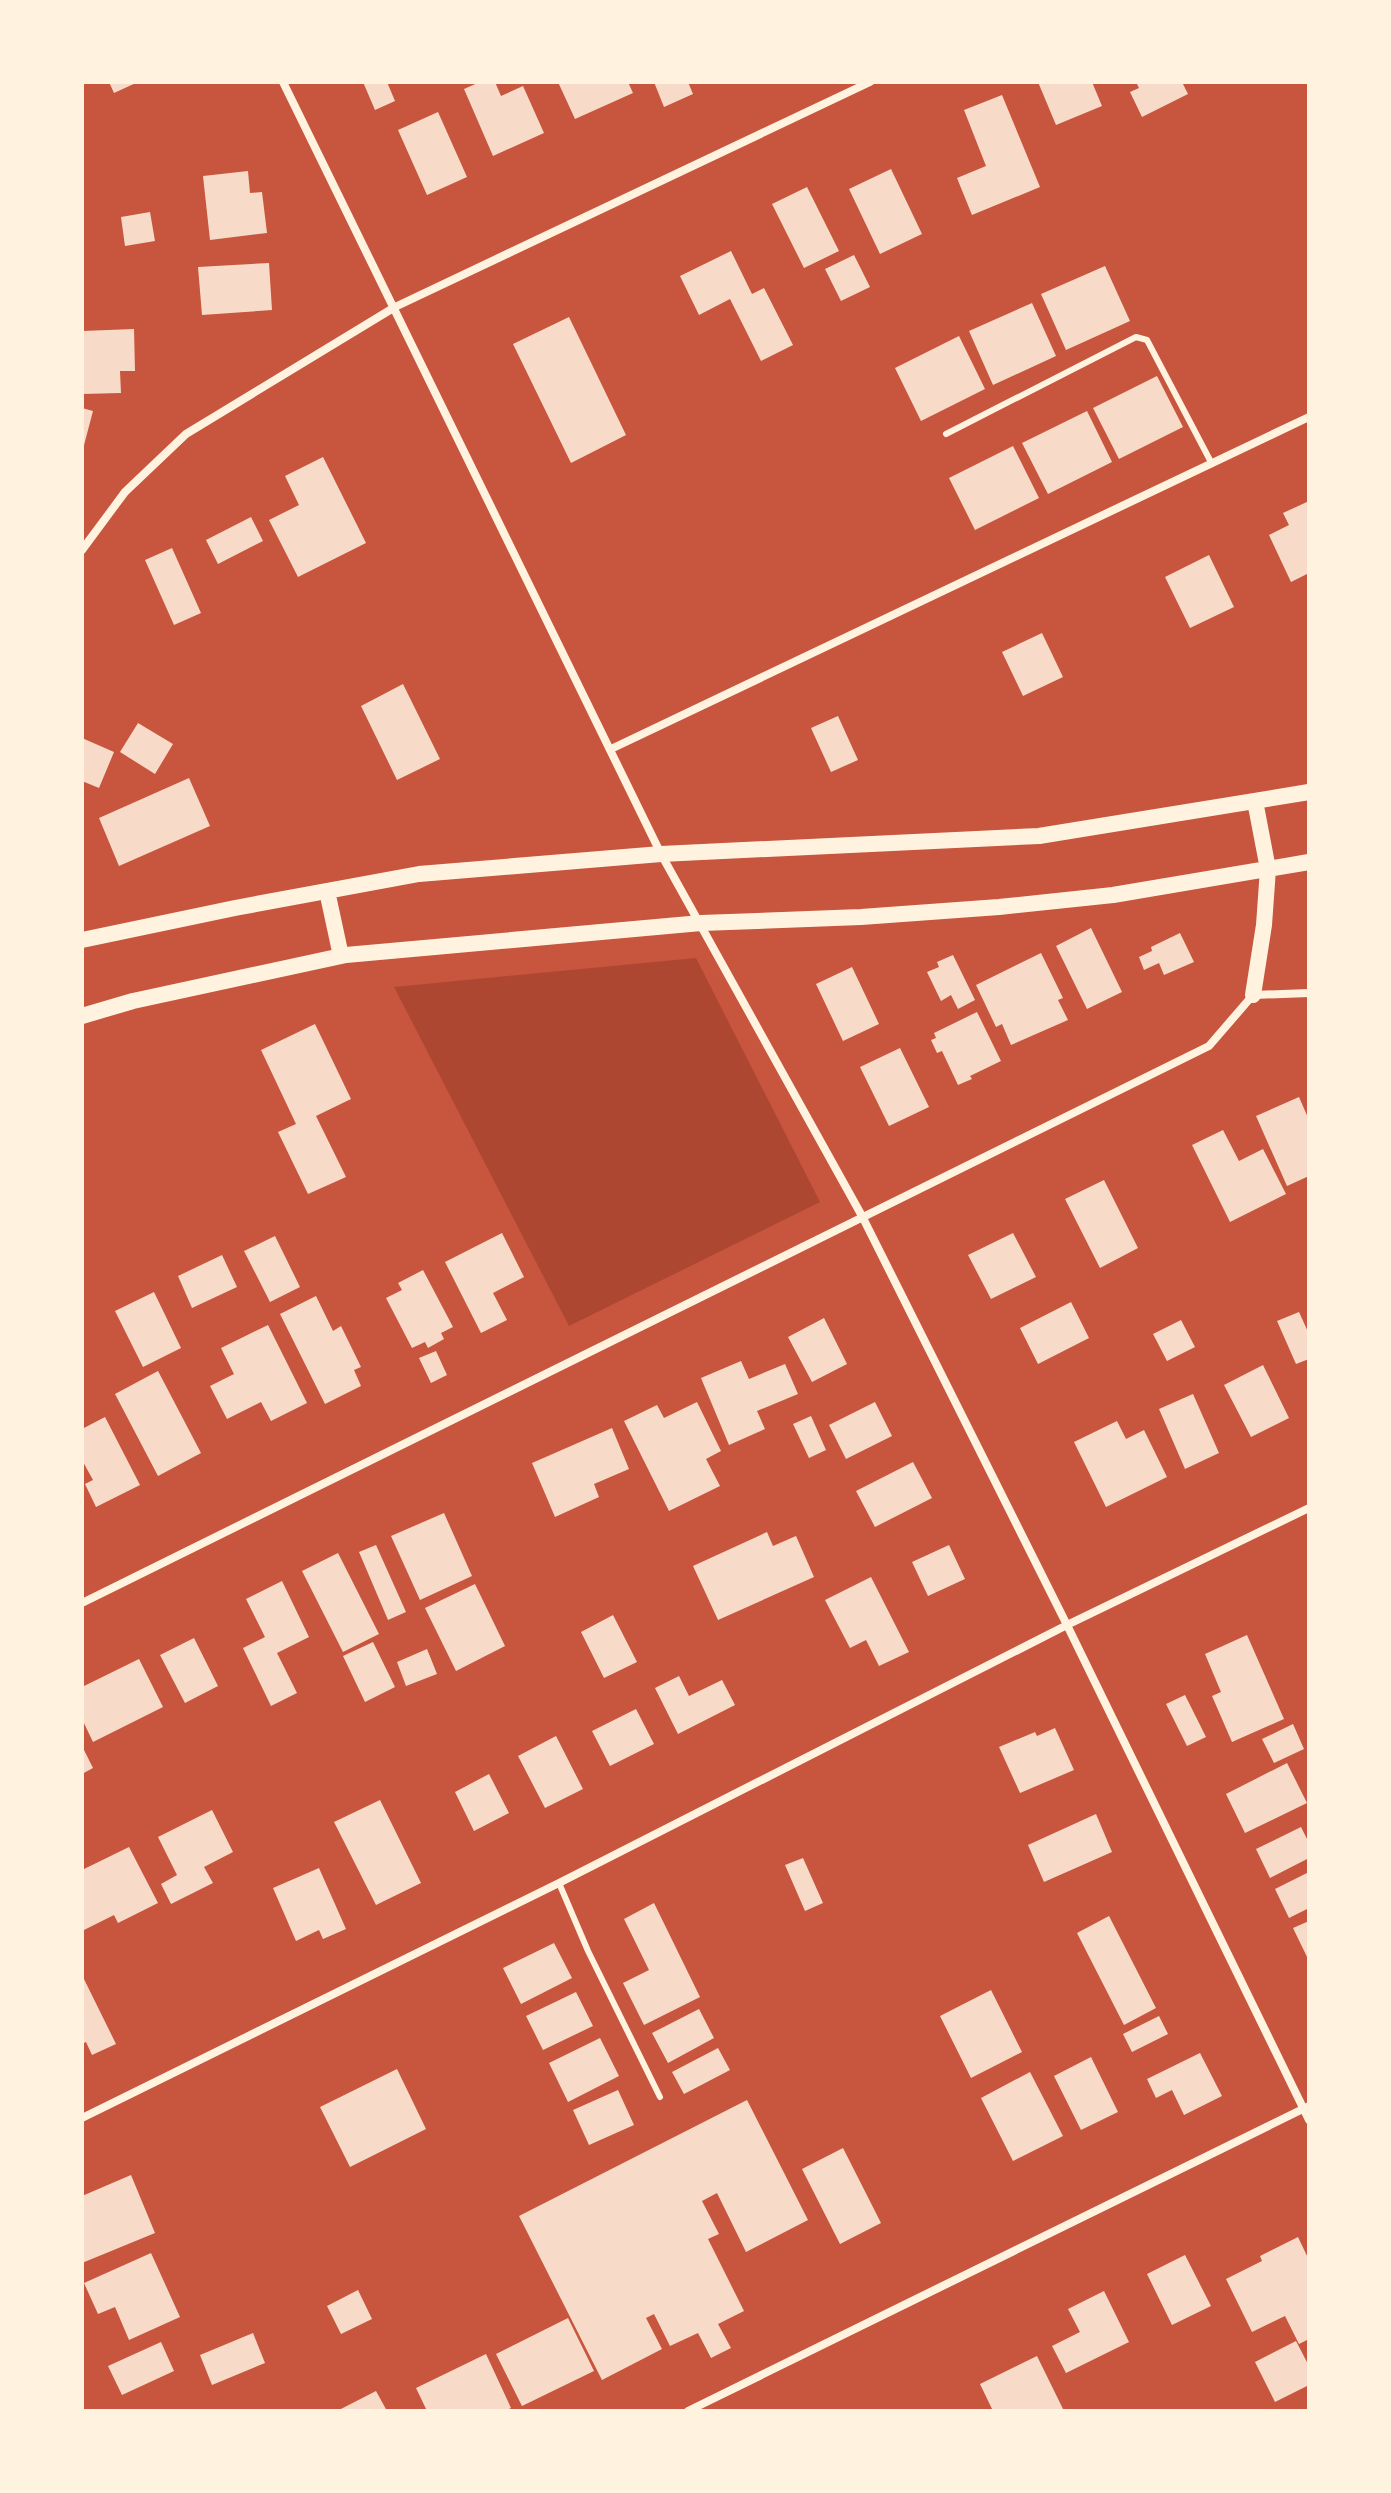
<svg xmlns="http://www.w3.org/2000/svg" width="1391" height="2493" viewBox="0 0 1391 2493" font-family="'Noto Serif',serif">
<style>
.green{fill:#ae4732}
.building{fill:#f7dbc8}
.lines{fill:none;stroke-linecap:round;stroke-linejoin:round}
.service{stroke:#fff3e0;stroke-width:6}
.minor{stroke:#fff3e0;stroke-width:8}
.secondary{stroke:#fff3e0;stroke-width:16}
</style>
<rect width="100%" height="100%" fill="#c8553d"/>
<path class="green" d="M696,958L820,1202L569,1326L394,987Z"/>
<path class="building" d="M109,82H138L114,93Z
M363,82H387L395,101L375,110Z
M480,82H495L501,96L523,86L544,133L493,156L464,89Z
M558,82H628L633,93L575,119Z
M654,82H688L693,94L664,107Z
M1038,82H1092L1102,106L1056,125Z
M1136,82H1182L1188,94L1142,117L1130,92L1139,88Z
M1002,95L1040,187L972,215L957,178L986,166L964,110Z
M438,112L467,177L427,195L398,130Z
M891,169L922,234L880,254L849,189Z
M248,171L250,193L262,192L267,233L210,240L203,176Z
M807,187L839,251L804,268L772,204Z
M150,212L155,241L125,246L121,217Z
M731,251L752,294L764,288L793,345L761,361L730,299L699,315L680,276Z
M854,255L870,287L841,301L825,269Z
M269,263L272,310L202,315L198,267Z
M1105,266L1130,321L1066,350L1041,294Z
M1032,303L1056,356L993,385L969,331Z
M569,317L626,435L571,463L513,344Z
M134,329L135,371H120L121,393L82,394V331Z
M959,336L985,389L921,421L895,368Z
M1157,376L1183,427L1119,459L1093,408Z
M82,408L93,411L83,449H82Z
M1087,411L1112,462L1048,494L1022,443Z
M1013,446L1039,498L975,530L949,478Z
M323,457L366,543L298,577L269,520L299,505L285,476Z
M1309,501V573L1291,582L1269,535L1289,525L1283,513Z
M251,517L263,541L218,564L206,540Z
M172,548L201,613L174,625L145,560Z
M1209,555L1234,607L1190,628L1165,577Z
M1042,633L1063,677L1023,696L1002,652Z
M403,684L440,759L397,780L361,706Z
M838,716L858,760L831,772L811,728Z
M138,723L173,744L155,774L120,752Z
M82,738L114,752L99,788L82,781Z
M189,778L210,826L119,866L99,818Z
M1091,928L1122,992L1087,1009L1056,946Z
M1180,933L1194,962L1164,975L1159,963L1144,970L1139,957L1152,951L1151,947Z
M1041,953L1063,998L1058,1000L1068,1020L1011,1045L1002,1024L996,1027L976,985Z
M953,955L975,1000L958,1009L951,995L941,1001L927,972L939,967L937,962Z
M852,967L879,1024L843,1041L816,984Z
M977,1012L1001,1061L970,1076L972,1079L958,1085L942,1051L937,1053L931,1040L936,1038L934,1033Z
M315,1024L351,1099L316,1116L346,1177L308,1194L278,1132L296,1124L261,1050Z
M900,1048L929,1107L889,1126L860,1067Z
M1299,1097L1309,1120V1176L1287,1186L1256,1116Z
M1223,1130L1239,1161L1263,1149L1286,1194L1230,1222L1192,1145Z
M1104,1180L1138,1248L1100,1268L1065,1199Z
M502,1233L524,1277L493,1293L507,1320L481,1333L445,1262Z
M1013,1233L1036,1277L991,1299L968,1255Z
M275,1236L300,1287L270,1302L244,1251Z
M222,1255L237,1287L192,1308L178,1276Z
M423,1270L453,1327L441,1333L444,1339L428,1348L425,1342L412,1348L386,1298L402,1290L398,1283Z
M154,1292L181,1348L143,1367L115,1311Z
M316,1296L333,1331L341,1326L361,1367L354,1370L361,1386L325,1404L280,1314Z
M1071,1302L1089,1338L1038,1364L1020,1328Z
M1299,1312L1309,1334V1359L1296,1364L1277,1321Z
M824,1318L847,1364L812,1382L788,1337Z
M1181,1320L1195,1347L1167,1361L1153,1334Z
M268,1325L307,1403L271,1421L261,1402L227,1419L210,1386L234,1374L221,1348Z
M436,1351L447,1375L431,1383L419,1358Z
M741,1361L749,1379L785,1364L798,1394L757,1411L765,1429L729,1445L701,1378Z
M1263,1365L1289,1418L1251,1437L1224,1385Z
M158,1371L201,1453L158,1476L115,1394Z
M1193,1394L1219,1453L1185,1469L1159,1409Z
M697,1402L721,1451L706,1459L720,1486L669,1511L624,1421L657,1405L664,1418Z
M875,1402L892,1436L846,1459L829,1425Z
M811,1416L826,1450L809,1458L793,1424Z
M105,1417L140,1485L96,1507L85,1484L93,1480L82,1460V1429Z
M1117,1421L1126,1439L1144,1430L1167,1477L1106,1507L1074,1442Z
M612,1428L629,1469L594,1484L599,1497L555,1517L532,1463Z
M913,1462L932,1498L875,1527L856,1491Z
M444,1513L472,1576L420,1600L391,1536Z
M767,1532L773,1546L796,1536L814,1577L718,1620L693,1566Z
M376,1545L406,1612L388,1620L359,1552Z
M949,1545L965,1579L928,1596L912,1562Z
M338,1553L379,1634L343,1652L302,1571Z
M871,1577L909,1652L879,1666L866,1640L850,1648L825,1600Z
M282,1581L309,1637L277,1653L297,1693L271,1706L243,1648L265,1637L246,1599Z
M475,1584L505,1646L456,1671L425,1608Z
M613,1615L637,1662L604,1678L581,1632Z
M1247,1635L1284,1719L1232,1742L1212,1696L1221,1692L1205,1654Z
M194,1638L218,1686L185,1703L160,1655Z
M373,1642L395,1687L365,1702L343,1656Z
M427,1649L437,1674L406,1686L397,1662Z
M139,1659L163,1707L93,1742L82,1719V1687Z
M679,1676L689,1696L722,1680L735,1705L678,1734L655,1688Z
M1185,1695L1206,1737L1187,1746L1166,1704Z
M636,1709L654,1744L610,1766L592,1731Z
M1293,1724L1304,1749L1274,1763L1262,1739Z
M1055,1728L1074,1770L1020,1793L999,1747L1035,1732L1037,1736Z
M556,1736L583,1789L545,1808L518,1756Z
M82,1746L93,1768L82,1774Z
M1287,1763L1307,1803L1245,1833L1226,1794Z
M489,1774L509,1813L474,1831L455,1792Z
M380,1800L421,1883L376,1905L334,1822Z
M212,1810L233,1852L204,1867L213,1883L171,1904L161,1884L177,1875L158,1837Z
M1096,1814L1112,1852L1044,1882L1028,1845Z
M1301,1827L1309,1843V1858L1270,1878L1256,1849Z
M129,1847L158,1903L118,1923L114,1915L82,1931V1870Z
M803,1858L823,1903L805,1911L785,1865Z
M319,1868L346,1929L323,1939L319,1930L296,1941L273,1888Z
M1309,1872V1908L1289,1918L1275,1889Z
M654,1903L700,1997L644,2025L623,1983L649,1970L624,1919Z
M1109,1916L1156,2008L1124,2025L1077,1933Z
M1309,1921V1961L1293,1928Z
M554,1943L572,1978L521,2004L503,1968Z
M82,1975L116,2044L92,2055L86,2042L82,2044Z
M991,1990L1022,2052L971,2078L940,2016Z
M576,1992L593,2026L543,2050L526,2016Z
M699,2009L714,2038L668,2063L652,2033Z
M1159,2016L1168,2034L1132,2052L1123,2034Z
M600,2038L619,2076L568,2102L549,2063Z
M718,2048L730,2070L684,2094L672,2072Z
M1200,2053L1222,2096L1184,2115L1172,2090L1156,2098L1147,2079Z
M1091,2057L1118,2112L1081,2130L1054,2076Z
M397,2069L426,2129L350,2167L320,2107Z
M1030,2072L1063,2136L1013,2161L981,2098Z
M618,2090L634,2125L589,2145L573,2110Z
M747,2100L808,2220L746,2252L717,2193L702,2201L719,2234L708,2239L744,2311L718,2324L731,2348L711,2358L698,2333L670,2346L654,2314L646,2318L662,2349L602,2380L519,2216Z
M843,2148L881,2223L840,2244L802,2169Z
M131,2175L155,2233L82,2263V2196Z
M1298,2237L1309,2260V2339L1299,2344L1285,2316L1252,2332L1226,2279L1262,2261L1260,2256Z
M151,2253L180,2317L129,2340L115,2307L98,2314L84,2283Z
M1185,2255L1211,2306L1172,2325L1147,2274Z
M358,2290L372,2319L341,2334L327,2306Z
M1104,2291L1129,2342L1066,2373L1052,2346L1080,2332L1068,2309Z
M568,2318L594,2371L522,2406L496,2354Z
M253,2333L265,2363L212,2385L200,2355Z
M1296,2341L1309,2366V2385L1275,2402L1255,2362Z
M161,2342L174,2371L122,2395L108,2366Z
M486,2354L511,2408L505,2411H427L416,2388Z
M1037,2356L1064,2411H993L980,2384Z
M376,2391L387,2411H337Z"/>
<g class="lines">
<path class="service" d="M946,434L1136,337L1147,340L1212,464
M559,1883L588,1951L660,2097"/>
<path class="minor" d="M283,82L661,854L862,1216L1067,1625L1309,2120
M82,550L125,492L186,434L395,307L870,82
M611,749L1309,417
M82,1603L1209,1046L1253,995L1309,993
M82,2118L559,1883L1067,1625L1309,1508
M688,2411L1309,2106"/>
<path class="secondary" d="M327,891L341,956
M82,940L235,908L419,874L661,854L1039,836L1309,792
M1253,995L1264,925L1268,869L1255,801
M82,1016L133,1001L346,955L701,923L861,917L999,907L1113,895L1309,862"/>
</g>
<rect width="1391" height="2493" fill="none" stroke="#fff3e0" stroke-width="168"/>
</svg>
